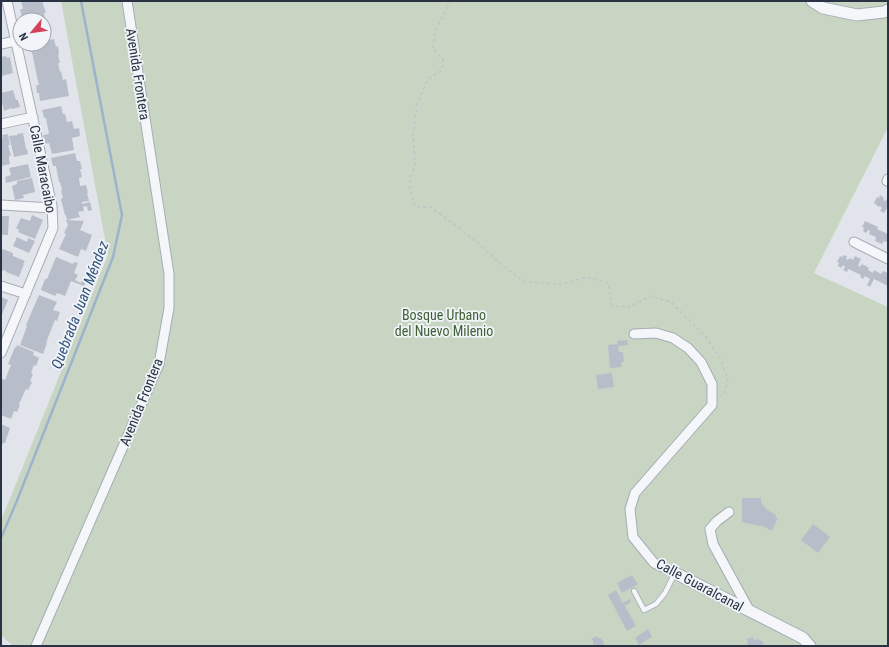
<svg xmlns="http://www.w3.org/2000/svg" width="889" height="647" viewBox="0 0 889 647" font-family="'Roboto Condensed',sans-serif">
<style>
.green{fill:#c7d5c2}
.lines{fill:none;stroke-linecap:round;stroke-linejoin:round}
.stream{stroke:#9bb4cc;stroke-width:2.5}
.building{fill:#b8bec9}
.service-casing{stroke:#a6acb6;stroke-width:6}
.minor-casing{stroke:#a6acb6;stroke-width:11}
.tertiary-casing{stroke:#a6acb6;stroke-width:13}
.path{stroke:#c0c3ca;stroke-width:1.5;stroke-dasharray:3 3;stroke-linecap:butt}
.service{stroke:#f5f6f9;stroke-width:4.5}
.minor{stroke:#f5f6f9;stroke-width:9}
.tertiary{stroke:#f5f6f9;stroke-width:11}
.labels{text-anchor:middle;stroke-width:3.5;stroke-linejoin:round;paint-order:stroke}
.street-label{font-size:14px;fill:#293344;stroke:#f1f4f8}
.park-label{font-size:14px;fill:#3e6035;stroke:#f1f4f8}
.water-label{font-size:15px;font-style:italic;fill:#30527a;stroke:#f1f4f8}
</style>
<rect width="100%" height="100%" fill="#e1e5eb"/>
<path class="green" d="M61,1H888V127L814,273L888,307V646H13L1,635V519L5,511L108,255Z"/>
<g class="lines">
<path class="stream" d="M1,538L16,503L113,257L122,215L81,1"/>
</g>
<path class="building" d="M21,1H42L46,13H44L45,21H48L50,29H47L48,35H44V20H26L25,17L22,18L20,9H23Z
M54,39L56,47L58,46L59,55H58L60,63H58L60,72L61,71L63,80L66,79L69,96L40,101L39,93H37L36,85H39L37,77L32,52H30L28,44H44V41Z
M6,56L7,58L10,57L13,73L1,76V57Z
M13,90L16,100H18L20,107L12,109V108L4,111L1,98V93Z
M61,106L63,114H65L67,122L72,121L74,129L79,128L80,136L72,138L74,150L52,154L49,143L45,144L43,135L49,134L46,118H44L42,110Z
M23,133L26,149H27L28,154L14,157L9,136L18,135L17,134Z
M8,134L10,145H8L11,156H9V159L10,164L1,166V138L3,137L2,135Z
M75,153L77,161H80L82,169H80L82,177L79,178L80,186L86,185L88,193H87L89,201L82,202V204L90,202L92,210L88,211L87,206L83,207L84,211L78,212L80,217L67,220L66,215H65L61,199L63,198L61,190H62L60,182H59L56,166H53L51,158Z
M28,164L31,177L6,183L5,177L11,175L9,168Z
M32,178L35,192L23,195L24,198L15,200L12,186L17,184V181Z
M880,195L884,198L883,200L885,201L887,199H888V208H887L884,213L880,211L882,208L880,206L879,207L874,203L877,197L879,198Z
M32,215L43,220L35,239L18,232L19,230L16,228L21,218L30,221Z
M1,216H9L8,235H1Z
M66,220L84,221L80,230L92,235L86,251L81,249L78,257L59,249L66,234L64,233L68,225Z
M865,221L878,227L877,229L888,234V243L884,241L882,244L875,241L876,237L869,234L870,231L868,230L866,233L863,231L864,228L862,227Z
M17,237L27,242L28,238L35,241L29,253L13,246Z
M3,249L13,253V256L25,261L23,264H24L19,277L6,272V271L4,270L3,271H1V251Z
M844,255L847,256L846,259L848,260L850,258L853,260L855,256L861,259L858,265L860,267L862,264L869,268L868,270L873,273L874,270L881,274L883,271L888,273V286L874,279L870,287L867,285L870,279L865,276L863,279L860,277L861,275L848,269L847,272L843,270L845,267L843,265L841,268L838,266L839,263L837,262L840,256L842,257Z
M56,257L73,264L74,262L78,263L74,273L78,275L75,280L81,283L83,277L87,279L84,286L71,281L65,296L57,293L55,296L41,290L45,279H47Z
M39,295L57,302L53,310L60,312L57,321L55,320L49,335L46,343H47L43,354L20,345L27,326L26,325Z
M1,297L8,300L1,317Z
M627,340L628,345L618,346L619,352H623L624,362H621L622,367L610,368L608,345L618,344L617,341Z
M17,345L34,352L33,355L39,358L36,366L34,365L31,373L33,374L30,381L32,382L28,390L26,389L19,404L20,405L17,412L14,411L11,419L1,415V383L2,379L5,380L11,365L8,364L15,347L16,348Z
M612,373L614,387L598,389L596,375Z
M1,424L10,428L5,443H3L1,447Z
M742,498H761V503L765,507L767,510L776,515L775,517L778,518L772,530H770L760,525L759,526L742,522Z
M813,524L830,537L818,553L801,540Z
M632,575L638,584L622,593L617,583Z
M616,590L623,603L630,599L631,602L625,606L636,626L627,631L608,595Z
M648,629L652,637L639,645L635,638Z
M596,636L597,638H601L604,642L603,646H591L593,645V641L591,639Z
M753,637L754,640L757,639L764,642L762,646H746L748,642L746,639Z"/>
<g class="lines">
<g class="service-casing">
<path id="service" d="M634,591L644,610L656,604L665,593L675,573"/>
</g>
<g class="minor-casing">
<path id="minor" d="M1,44L16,41
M1,124L33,117
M888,179L887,181H888
M1,205L52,208
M854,242L888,259
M1,286L26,294
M634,334L656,333L673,338L688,348L701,362L712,384V405L635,493L630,509L633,537L654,563L675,573
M1,353L53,228L52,206L7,1
M729,512L717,521L710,529L713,544L749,610
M36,646L159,364L169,308V274L127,1"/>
</g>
<g class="tertiary-casing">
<path id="tertiary" d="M812,1L823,8L857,15L884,12L888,10
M675,573L803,638L810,646"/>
</g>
<path class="path" d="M451,1L435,31L433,49L443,60L442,70L428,79L417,104L413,135L415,164L409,185L415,207H430L450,221L480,245L502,265L524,282L563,284L587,277L608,283L612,306L629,307L650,296L671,302L706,337L721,360L728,379L725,392L721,396"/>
<use href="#service" class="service"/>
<use href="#minor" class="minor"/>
<use href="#tertiary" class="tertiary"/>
</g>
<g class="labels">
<g class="street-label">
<text transform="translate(138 74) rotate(81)" y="5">Avenida Frontera</text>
<text transform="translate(43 169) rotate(79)" y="5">Calle Maracaibo</text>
<text transform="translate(141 402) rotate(-68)" y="5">Avenida Frontera</text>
<text transform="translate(700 585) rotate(28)" y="5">Calle Guaralcanal</text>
</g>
<g class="park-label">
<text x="444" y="320">Bosque Urbano<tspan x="444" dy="16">del Nuevo Milenio</tspan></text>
</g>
<g class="water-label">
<text transform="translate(80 305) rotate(-69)" y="5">Quebrada Juan Méndez</text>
</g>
</g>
<rect width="889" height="647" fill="none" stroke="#293344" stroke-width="4"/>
<g transform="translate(32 32) rotate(241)"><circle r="19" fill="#f1f4f8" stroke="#a1a7b0"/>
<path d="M0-3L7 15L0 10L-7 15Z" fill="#d54159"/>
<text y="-6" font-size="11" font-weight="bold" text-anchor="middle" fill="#293344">N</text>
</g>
</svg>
